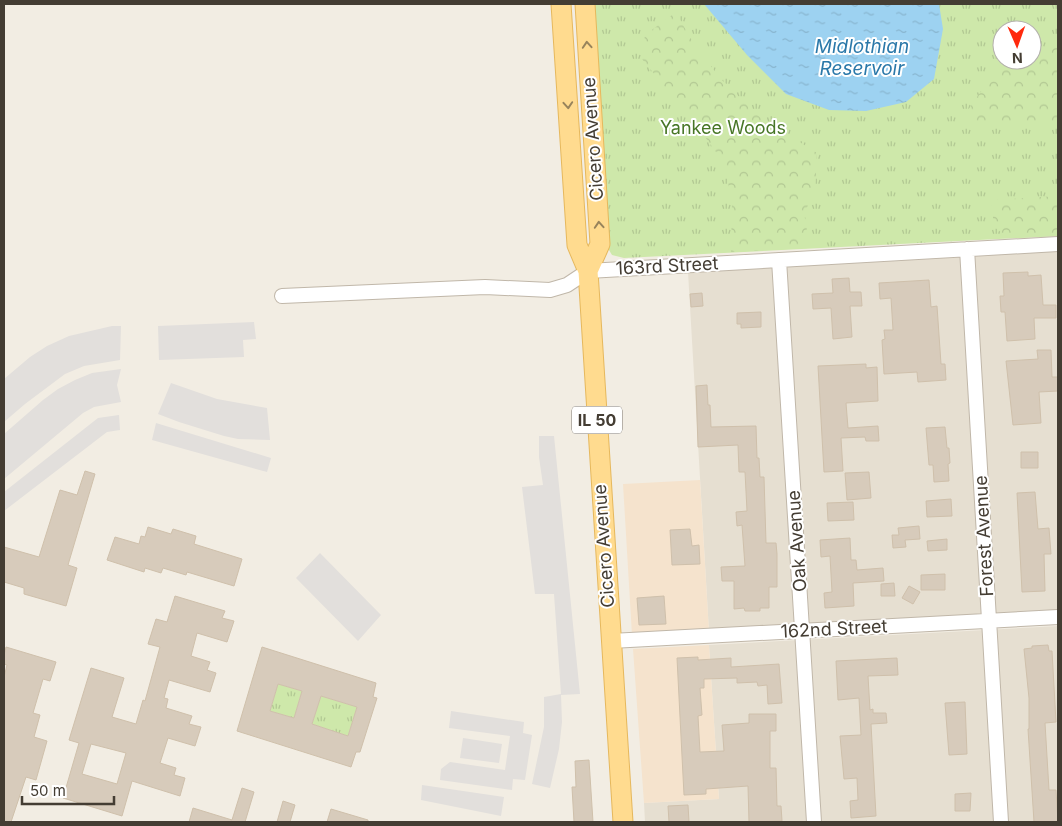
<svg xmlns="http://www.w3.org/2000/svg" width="1062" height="826" viewBox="0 0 1062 826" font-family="Inter,sans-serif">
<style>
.residential{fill:#e6dfd1}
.commercial{fill:#f5e3cd}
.grass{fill:url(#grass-tufts);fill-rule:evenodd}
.forest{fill:url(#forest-crowns)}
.parking{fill:#e2dfdc}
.water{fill:url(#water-ripples)}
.building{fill:#d7cbbb;stroke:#cfc0ab;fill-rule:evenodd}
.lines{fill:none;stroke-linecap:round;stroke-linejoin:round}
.minor-casing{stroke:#c0b7a9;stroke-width:16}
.major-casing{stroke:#e6b85d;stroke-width:21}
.minor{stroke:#fff;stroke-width:14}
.major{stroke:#ffdb8f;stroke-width:19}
.oneway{stroke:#98845c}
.labels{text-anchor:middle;stroke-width:4;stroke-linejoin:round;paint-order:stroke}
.shield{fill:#fff;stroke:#7c7770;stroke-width:1}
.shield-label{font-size:16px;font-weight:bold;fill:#443d33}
.park-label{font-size:18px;fill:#477626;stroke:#fff}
.street-label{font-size:18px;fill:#443d33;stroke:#fff}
.water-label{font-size:19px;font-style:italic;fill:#2a78a9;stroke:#fff}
</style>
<defs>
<pattern id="grass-tufts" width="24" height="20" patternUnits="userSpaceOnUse" patternTransform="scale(1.25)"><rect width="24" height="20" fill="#cee8aa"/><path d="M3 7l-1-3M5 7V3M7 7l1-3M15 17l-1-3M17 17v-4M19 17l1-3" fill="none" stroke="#b2c893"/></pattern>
<pattern id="forest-crowns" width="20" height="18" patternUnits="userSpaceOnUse" patternTransform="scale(1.25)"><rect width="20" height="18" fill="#cee8aa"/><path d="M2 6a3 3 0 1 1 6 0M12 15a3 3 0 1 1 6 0" fill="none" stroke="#b2c893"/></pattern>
<pattern id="water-ripples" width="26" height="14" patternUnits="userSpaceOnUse" patternTransform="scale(1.25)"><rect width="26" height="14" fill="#9dd2f1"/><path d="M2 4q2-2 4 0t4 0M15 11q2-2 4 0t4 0" fill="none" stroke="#88b5cf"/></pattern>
</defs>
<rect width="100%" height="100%" fill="#f2ede3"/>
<path class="residential" d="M1058,251V614L709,632L688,272Z
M1058,626V822H645L644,803L719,799L709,645Z"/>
<path class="commercial" d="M700,480L709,632L632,635L623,484Z
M709,645L719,799L644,803L633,649Z"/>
<path class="grass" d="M591,4H1058V236L624,258L612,255L606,245ZM1002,30H1032V60H1002Z
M278,684L302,691L294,718L270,711Z
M321,696L357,707L348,736L312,724Z"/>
<path class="forest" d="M676,12L689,36L719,77L757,115L817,153L815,192L804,213L810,248L731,252L732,202L724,163L700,130L642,59L645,35Z
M1058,44V122L1015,126L977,124L967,112C977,95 991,80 1001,63L1040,59Z
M1058,196V236L1007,238L994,226L991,200Z"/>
<path class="parking" d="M254,322L256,339L243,340L244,357L159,360L158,326Z
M112,326H121L120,360L84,366L65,374L25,404L4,422V379L30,357L47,346L69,336Z
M121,369L117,385L121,402L94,407L83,413L4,479V434L43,400L58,389L75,380L92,373Z
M171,383L217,399L267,408L270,440L238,439L224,436L179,422L158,414Z
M119,415L120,430L107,432L4,511V492L98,418Z
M156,423L271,458L267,472L152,440Z
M539,436H554L580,694L561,695L562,722L559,749L550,788L532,784L544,727V697L561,694L554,594H535L522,487L543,485L539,457Z
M320,553L381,615L358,641L296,578Z
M451,711L524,722L523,733L532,735L525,780L513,779L512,790L440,780L441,769L450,762L505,770L510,736L449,728Z
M463,738L502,744L499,763L460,758Z
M422,785L504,797L501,816L421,800Z"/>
<path class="water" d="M704,4H939L943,29L934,79L906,102L866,111L829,110L786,94L747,55Z"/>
<path class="building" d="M1028,272V276L1041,275L1043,305H1056V318H1034L1035,339L1007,341L1005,312H1001L1000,296H1004L1003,273Z
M849,278L850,292H861L862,306H850L852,337L833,339L831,308L813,309L812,294L833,293L832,279Z
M929,280L931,307L937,306L941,364H945L946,380L918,382L917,372L884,374L882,340L885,339L884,330H893L891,298L880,299L879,283Z
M702,293L703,306L691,307L690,294Z
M761,312V327L741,328V324H737V313Z
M1037,350H1051L1052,377H1058V391L1039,392L1041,423L1013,425L1006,361L1038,359Z
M866,364V368L877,367L878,401L846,403L848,428L878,426L879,441H866L865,437L841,438L843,471L824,472L818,366Z
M707,385L708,405H710L711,427L756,426L757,458H759L760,477H764L766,543H776L777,554V587H769V608H760V611H745L744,608L734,609V581H722L721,567L745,566L742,525L737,526L736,512L747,511L745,472H739L738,445L698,447L696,386Z
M945,427L947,448H949L950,463L948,464L949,481L934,482L933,465H929L926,428Z
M1021,452H1038V468H1021Z
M85,471L95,474L68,565L77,568L66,606L24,594V588L4,582V547L39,557L60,490L77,495Z
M869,472L871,498L847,500L845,473Z
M1035,492L1038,529L1049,528L1051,554H1044L1045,591L1022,592L1017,493Z
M951,499L952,516L927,517L926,501Z
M853,502L854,520L828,521L827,503Z
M919,526L920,539L905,540L906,547L893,548L892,535H899L898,528Z
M148,527L171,534L173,529L196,536L194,544L242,559L234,586L187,572L186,575L163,568L161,573L145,568L144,572L107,560L115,537L139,544L141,536L145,537Z
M690,529L692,546L699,545L700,564L672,565L670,530Z
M850,538L851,560H856L857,570L883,568L884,581L853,583L854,606L825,608L824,593L832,592L830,556L821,557L820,540Z
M947,539V550L928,551L927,541Z
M945,574V590H921V575Z
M894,583L895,596H881V584Z
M909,586L920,592L913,604L902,598Z
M175,596L225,611L222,618L234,621L227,642L197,633L191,656L210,662L207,670L216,673L210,692L169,680L164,698L168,699L166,708L192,716L189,724L201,727L195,746L168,738L160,763L176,768L174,775L185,778L180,796L132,781L122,816L63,798L79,743L69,740L91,668L124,678L112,717L136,724L143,700L145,701L160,647L148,644L156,619L167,622ZM91,744L126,753L117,784L82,774Z
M664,596L666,624L639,625L637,598Z
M1048,645L1049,651H1052L1056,722L1045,723L1049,790H1056L1058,822H1034L1028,729H1029V698L1024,649L1032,648V646Z
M6,647L56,662L50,681L43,679L33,713L40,715L34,737L47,741L36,780L26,777L11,822H4V677L7,665L4,664V655Z
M262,647L376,683L373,697L377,698L360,752H356L351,767L237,731ZM278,684L302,691L294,718L270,711ZM321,696L357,707L348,736L312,724Z
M698,657V660L731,658V667L779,664L782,703L768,704L767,685L758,686L757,682L737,683V678L704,679V688H700L702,715L698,716L700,752L724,751L722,725L749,723V714H776V731H770V768H776L777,806H781L782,821L749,822L748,786L706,789V794L684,795L677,658Z
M897,658L898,675L868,676L870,710L873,709V713H886L887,723L871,724L876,816L851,818L850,801L858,800L857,778L844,779L840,736L861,735L859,698L838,700L836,661Z
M965,702L967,754L949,755L945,703Z
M589,760L593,822H574L572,787H576L575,761Z
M242,788L254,792L245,822H189L193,808L232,820Z
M971,793L970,811H955V794Z
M283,801L295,805L290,822H277Z
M688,805L689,822H669L668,806Z
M331,809L368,820V822H327Z"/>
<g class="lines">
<g class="minor-casing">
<path id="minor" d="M967,249L1001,822
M779,260L814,822
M282,296L485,287L550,290L567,285L588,271L1058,244
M611,641L1058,617"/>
</g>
<g class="major-casing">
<path id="major" d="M561,4L577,245L588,271L623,822
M585,4L600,244L588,271"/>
</g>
<use href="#minor" class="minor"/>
<use href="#major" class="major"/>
</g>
<defs><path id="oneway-chevron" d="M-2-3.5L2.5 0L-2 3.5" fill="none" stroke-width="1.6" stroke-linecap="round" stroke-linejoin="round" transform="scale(1.25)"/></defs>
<g class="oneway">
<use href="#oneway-chevron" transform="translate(587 45) rotate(-94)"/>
<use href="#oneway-chevron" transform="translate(568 105) rotate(86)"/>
<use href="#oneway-chevron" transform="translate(599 225) rotate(-94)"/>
</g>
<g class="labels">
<rect class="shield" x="572" y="406.5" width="50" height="27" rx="4"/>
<g class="shield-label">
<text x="597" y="426">IL 50</text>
</g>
<g class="park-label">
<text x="723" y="134">Yankee Woods</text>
</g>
<g class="street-label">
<text transform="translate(593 139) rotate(-94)" y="6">Cicero Avenue</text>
<text transform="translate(667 266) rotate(-3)" y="6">163rd Street</text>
<text transform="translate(984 536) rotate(-93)" y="6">Forest Avenue</text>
<text transform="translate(797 541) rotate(-94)" y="6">Oak Avenue</text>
<text transform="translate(604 546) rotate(-94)" y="6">Cicero Avenue</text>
<text transform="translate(834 629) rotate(-3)" y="6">162nd Street</text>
</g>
<g class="water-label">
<text x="862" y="53">Midlothian<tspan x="862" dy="22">Reservoir</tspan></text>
</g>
</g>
<rect width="1062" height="826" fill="none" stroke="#443d33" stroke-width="10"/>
<g transform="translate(1017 45) rotate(178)"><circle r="24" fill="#ffffff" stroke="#b4b1ad"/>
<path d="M0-4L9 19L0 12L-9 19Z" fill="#ff290d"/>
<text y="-8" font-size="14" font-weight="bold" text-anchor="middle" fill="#443d33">N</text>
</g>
<path d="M22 796v8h92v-8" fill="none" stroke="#443d33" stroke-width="2.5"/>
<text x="30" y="796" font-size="15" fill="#443d33" stroke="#ffffff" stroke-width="4" paint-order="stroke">50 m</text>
</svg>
